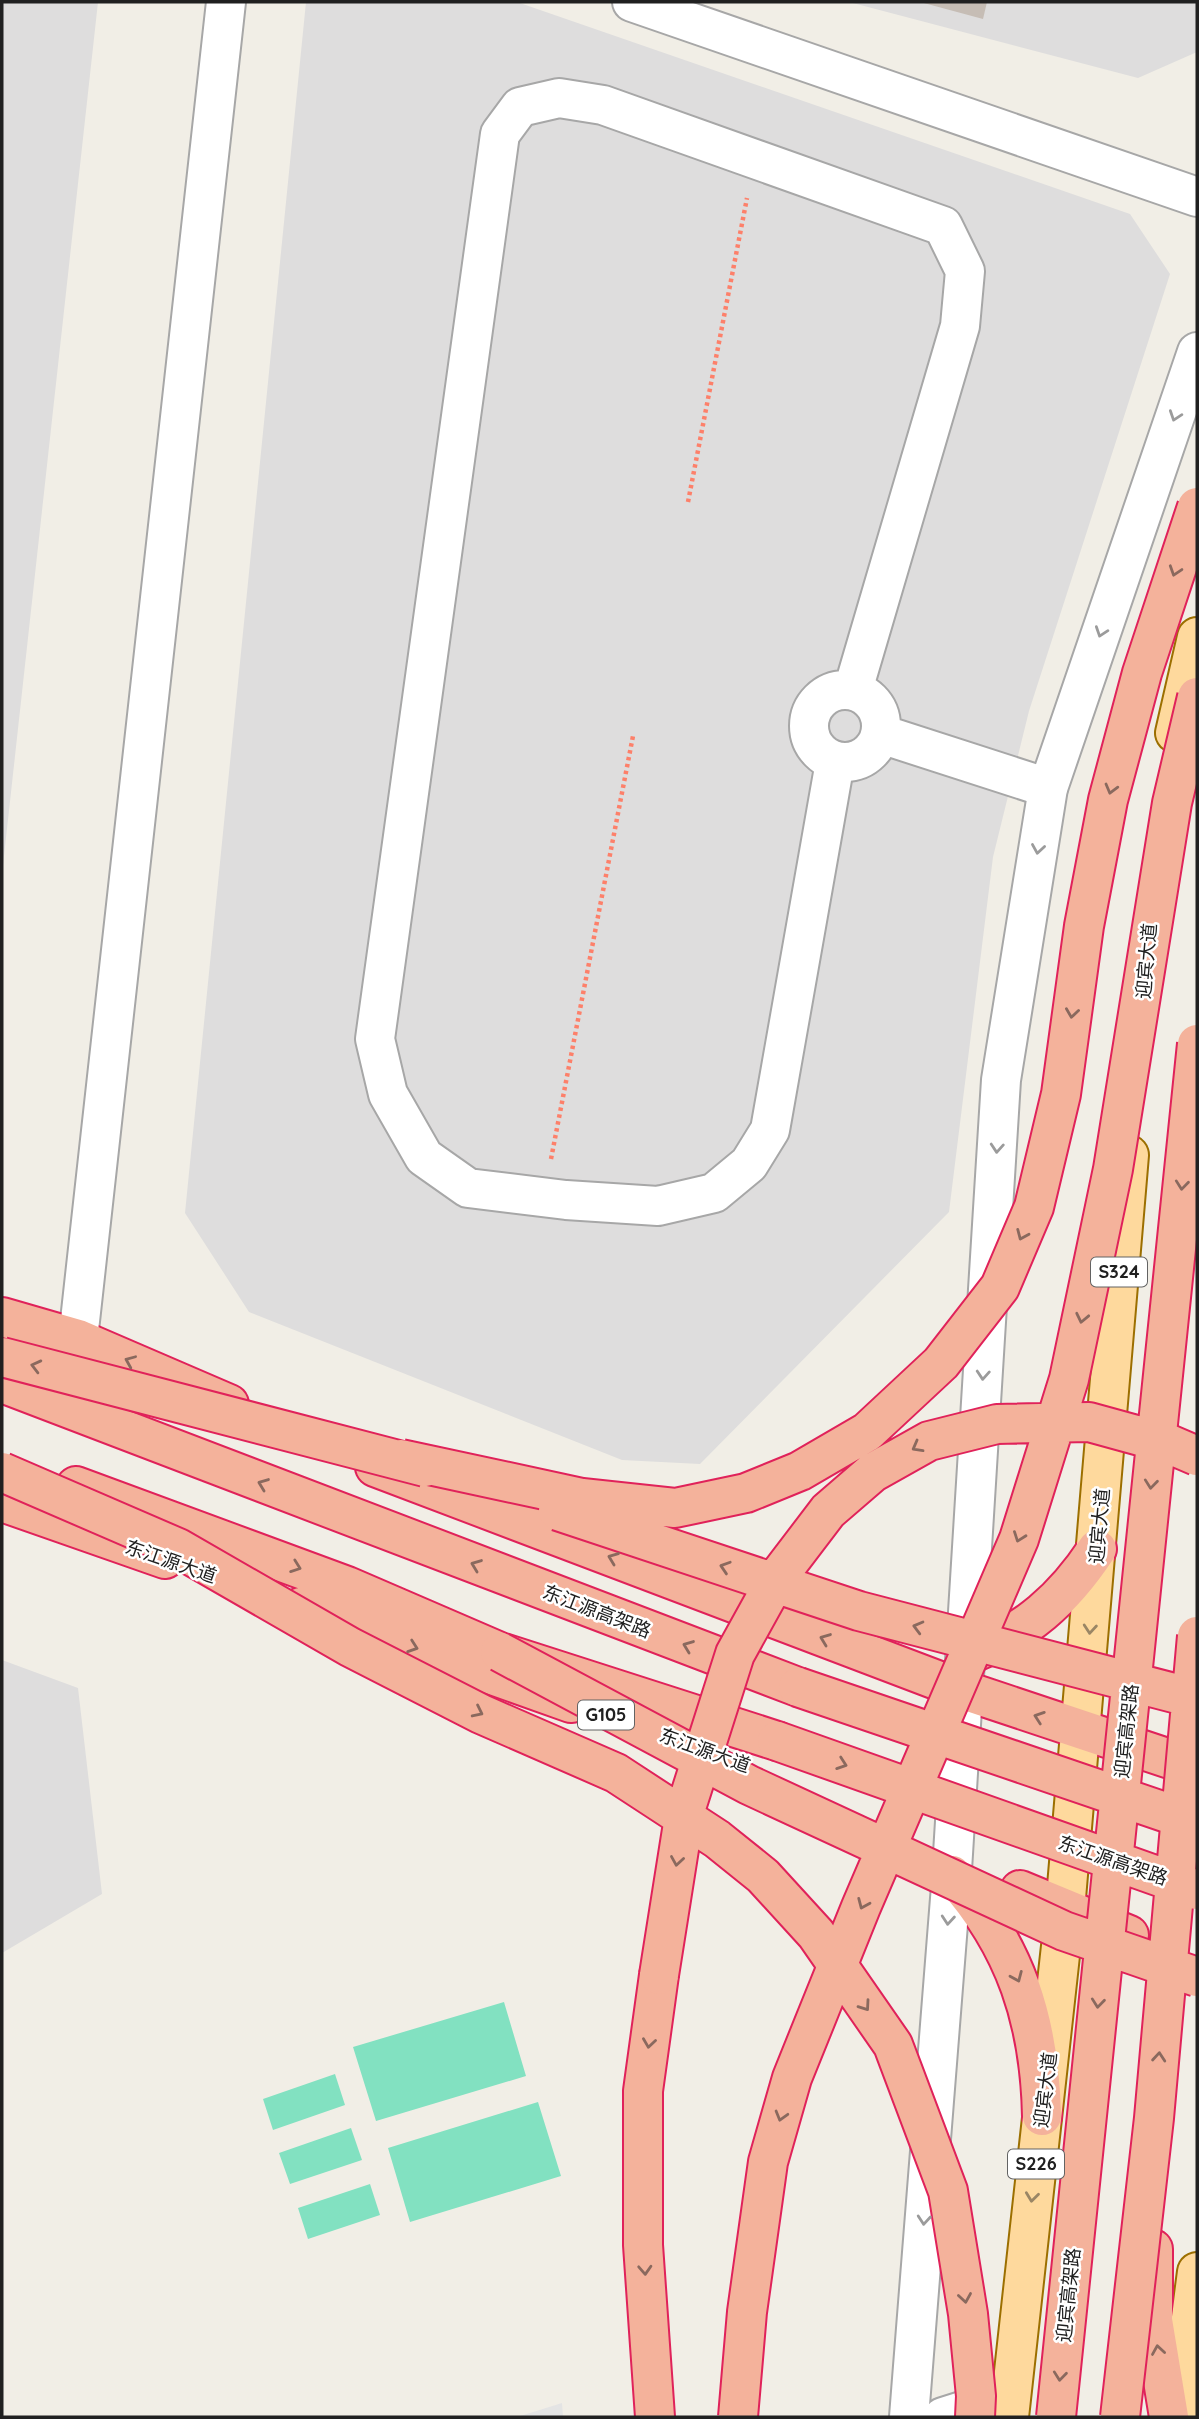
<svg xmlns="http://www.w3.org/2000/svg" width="1199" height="2419" viewBox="0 0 1199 2419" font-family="Quicksand,'Noto Sans SC',sans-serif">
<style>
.residential{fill:#dedddd}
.pitch{fill:#82e1c1}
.parking{fill:#e4e4e4}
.building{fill:#c6bdb5}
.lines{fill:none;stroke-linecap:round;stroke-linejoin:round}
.minor-casing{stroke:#a7a7a7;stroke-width:42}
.tertiary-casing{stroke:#a7a7a7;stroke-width:42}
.primary-casing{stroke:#9c6f00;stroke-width:42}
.trunk-casing{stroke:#e0225a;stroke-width:42}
.path{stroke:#fd806a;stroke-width:4.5;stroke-dasharray:3.5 3.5;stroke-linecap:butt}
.minor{stroke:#fff;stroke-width:38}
.tertiary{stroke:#fff;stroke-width:38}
.primary{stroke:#fed99d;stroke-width:38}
.trunk{stroke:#f4b29b;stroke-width:38}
.trunk-bridge-casing{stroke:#e0225a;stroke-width:42;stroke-linecap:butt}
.trunk-bridge{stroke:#f4b29b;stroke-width:38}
.oneway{stroke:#9b9b9b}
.oneway2{stroke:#8a695e}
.oneway3{stroke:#9a8665}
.labels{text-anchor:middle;stroke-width:5;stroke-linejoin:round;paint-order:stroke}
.shield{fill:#fff;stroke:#636363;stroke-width:2}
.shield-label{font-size:18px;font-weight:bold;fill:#202020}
.street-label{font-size:19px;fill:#202020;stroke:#fff}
</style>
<rect width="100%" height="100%" fill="#f1eee6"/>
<path class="residential" d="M2,2H98L2,874Z
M306,2H517L1130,214L1170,274L1029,711L993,857L949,1212L700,1464L622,1460L249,1312L185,1213Z
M849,2H1197V52L1138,78Z
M2,1660L78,1688L102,1894L2,1953Z"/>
<path class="pitch" d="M504,2002L526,2076L376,2121L353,2047Z
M335,2074L345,2105L273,2130L263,2099Z
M538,2102L561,2176L410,2222L388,2148Z
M351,2128L362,2160L290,2184L279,2153Z
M370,2184L380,2215L308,2239L298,2208Z"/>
<path class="parking" d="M562,2403L563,2417H517Z"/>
<path class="building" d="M920,2H987L983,19Z"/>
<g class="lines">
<g class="minor-casing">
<path id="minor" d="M632,2L1197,197
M809 726a36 36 0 1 1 72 0a36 36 0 1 1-72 0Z
M881,734L1048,788
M835,762L770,1130L749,1164L714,1193L658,1206L566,1200L468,1188L424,1157L388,1094L375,1039L500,134L520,107L559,98L603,105L943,226L965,271L960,326L853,690"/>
</g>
<g class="tertiary-casing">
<path id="tertiary" d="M78,1339L226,2
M909,2417L951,1886L1001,1080L1048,788L1197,352
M943,2417L1006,2397"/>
</g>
<g class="primary-casing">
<path id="primary" d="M1175,733L1197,637
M1009,2417L1065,1910L1129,1155
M1178,2417L1197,2272"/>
</g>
<g class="trunk-casing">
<path id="trunk" d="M2,1317L78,1339L229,1404
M2,1383L798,1687
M375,1467L963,1690L1197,1768
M76,1486L347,1586L500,1652L777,1741
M2,1502L165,1559
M301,1607L571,1703
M969,1654C1026,1633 1064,1599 1097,1549
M952,1875C1016,1946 1040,2022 1042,2116
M1020,1890L1129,1935
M1153,2249V2320L1169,2417
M655,2417L643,2245V2091L659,1975"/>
</g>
<path class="path" d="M688,502L747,198
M551,1159L633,736"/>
<use href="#minor" class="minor"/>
<use href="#tertiary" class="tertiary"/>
<use href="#primary" class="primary"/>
<use href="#trunk" class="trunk"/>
<g class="trunk-bridge-casing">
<path id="trunk-bridge" d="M2,1357L425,1467
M401,1459L582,1498L675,1508L746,1493L800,1471L867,1432L941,1363L1000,1287L1034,1207L1061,1094L1084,926L1108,800L1142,673L1197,507
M2,1472L178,1548L350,1647L481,1714L616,1773L717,1839L763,1876L816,1934L893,2045L948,2191L968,2314L976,2396L975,2417
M558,1511L859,1611L1197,1699
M500,1652L749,1785L1064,1931L1197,1977
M798,1687L1197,1823
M777,1741L1197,1890
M659,1975L685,1811L735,1654L777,1578L828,1511L872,1473L929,1441L997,1424L1089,1422L1169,1444L1197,1456
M738,2417L747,2312L768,2162L792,2078L861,1907L1019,1539L1069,1379L1113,1169L1172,803L1197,697
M1056,2417L1197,1044
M1120,2417L1154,2118L1197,1636"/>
</g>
<use href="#trunk-bridge" class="trunk-bridge"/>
</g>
<defs><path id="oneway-chevron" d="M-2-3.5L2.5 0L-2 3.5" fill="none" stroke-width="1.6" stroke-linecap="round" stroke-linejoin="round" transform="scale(1.75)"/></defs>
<g class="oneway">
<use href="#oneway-chevron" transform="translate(1175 416) rotate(109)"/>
<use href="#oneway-chevron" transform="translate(1101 632) rotate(109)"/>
<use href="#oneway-chevron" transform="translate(1038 849) rotate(99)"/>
<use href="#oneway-chevron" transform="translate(997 1148) rotate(94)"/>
<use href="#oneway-chevron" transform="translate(983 1375) rotate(94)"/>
<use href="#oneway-chevron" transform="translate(948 1920) rotate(95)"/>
<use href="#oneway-chevron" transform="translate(924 2220) rotate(95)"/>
</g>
<g class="oneway2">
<use href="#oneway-chevron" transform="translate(1175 571) rotate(108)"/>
<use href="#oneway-chevron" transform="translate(1111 789) rotate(105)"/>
<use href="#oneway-chevron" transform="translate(1072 1013) rotate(98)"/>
<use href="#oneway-chevron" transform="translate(1182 1185) rotate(96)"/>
<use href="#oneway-chevron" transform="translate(1022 1235) rotate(113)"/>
<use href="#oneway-chevron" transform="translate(1082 1318) rotate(102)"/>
<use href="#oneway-chevron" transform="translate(130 1361) rotate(-157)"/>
<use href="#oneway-chevron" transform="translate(36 1366) rotate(-166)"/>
<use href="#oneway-chevron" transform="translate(917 1447) rotate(151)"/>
<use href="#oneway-chevron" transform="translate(263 1484) rotate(-159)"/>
<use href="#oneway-chevron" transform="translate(1151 1484) rotate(96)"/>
<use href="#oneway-chevron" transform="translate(1019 1537) rotate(110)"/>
<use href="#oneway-chevron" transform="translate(613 1558) rotate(-159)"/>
<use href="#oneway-chevron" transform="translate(476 1565) rotate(-159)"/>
<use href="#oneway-chevron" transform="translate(296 1567) rotate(20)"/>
<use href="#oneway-chevron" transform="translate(725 1567) rotate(-162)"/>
<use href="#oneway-chevron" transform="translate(918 1627) rotate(-165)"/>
<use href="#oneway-chevron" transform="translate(825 1639) rotate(-159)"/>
<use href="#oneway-chevron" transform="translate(688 1646) rotate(-159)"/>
<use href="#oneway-chevron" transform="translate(413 1647) rotate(19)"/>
<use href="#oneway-chevron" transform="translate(478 1712) rotate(26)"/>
<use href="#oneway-chevron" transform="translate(1039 1717) rotate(-161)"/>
<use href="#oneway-chevron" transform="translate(842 1764) rotate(19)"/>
<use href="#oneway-chevron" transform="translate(677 1861) rotate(99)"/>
<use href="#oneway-chevron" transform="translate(863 1904) rotate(113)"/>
<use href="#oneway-chevron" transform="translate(1017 1977) rotate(67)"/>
<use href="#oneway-chevron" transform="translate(1098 2003) rotate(96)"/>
<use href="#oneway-chevron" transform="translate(865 2006) rotate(55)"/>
<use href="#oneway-chevron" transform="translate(649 2043) rotate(98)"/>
<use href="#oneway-chevron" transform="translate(1159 2057) rotate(-85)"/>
<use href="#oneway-chevron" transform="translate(781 2116) rotate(106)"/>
<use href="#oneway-chevron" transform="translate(645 2270) rotate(87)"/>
<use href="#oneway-chevron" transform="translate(965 2298) rotate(81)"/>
<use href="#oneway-chevron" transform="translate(1158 2350) rotate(-99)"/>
<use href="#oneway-chevron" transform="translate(1060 2376) rotate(96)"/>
</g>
<g class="oneway3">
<use href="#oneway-chevron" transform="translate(1090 1629) rotate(95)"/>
<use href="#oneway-chevron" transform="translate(1032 2197) rotate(97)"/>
</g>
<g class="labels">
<g class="shield">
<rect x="1091" y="1257.5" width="56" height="29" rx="5"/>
<rect x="578" y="1700.5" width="56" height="29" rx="5"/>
<rect x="1008" y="2149.5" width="56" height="29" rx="5"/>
</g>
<g class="shield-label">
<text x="1119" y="1278">S324</text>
<text x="606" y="1721">G105</text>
<text x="1036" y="2170">S226</text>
</g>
<g class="street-label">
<text transform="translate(1146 961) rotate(-85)" y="7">迎宾大道</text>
<text transform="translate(1099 1526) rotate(-85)" y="7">迎宾大道</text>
<text transform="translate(171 1561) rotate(19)" y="7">东江源大道</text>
<text transform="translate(597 1611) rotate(21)" y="7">东江源高架路</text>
<text transform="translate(1126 1731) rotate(-84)" y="7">迎宾高架路</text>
<text transform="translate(705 1750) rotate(20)" y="7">东江源大道</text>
<text transform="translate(1113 1860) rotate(19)" y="7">东江源高架路</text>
<text transform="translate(1045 2090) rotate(-83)" y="7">迎宾大道</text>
<text transform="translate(1068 2295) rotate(-84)" y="7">迎宾高架路</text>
</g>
</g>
<rect width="1199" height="2419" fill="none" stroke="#202020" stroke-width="7"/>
</svg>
